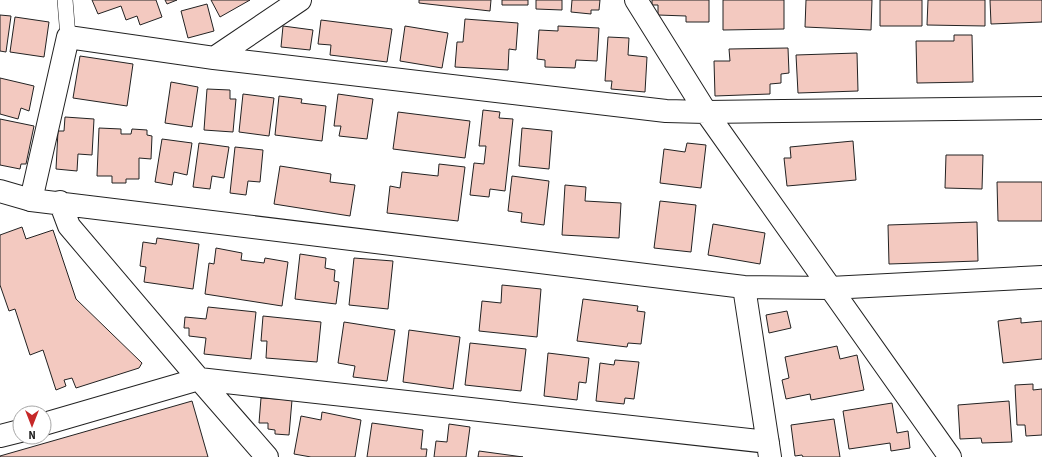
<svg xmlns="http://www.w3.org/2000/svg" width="1042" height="457" viewBox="0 0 1042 457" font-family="'Source Sans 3',sans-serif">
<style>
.building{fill:#f3c9c0;stroke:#222}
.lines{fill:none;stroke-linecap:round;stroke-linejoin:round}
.lane-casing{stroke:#222;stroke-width:16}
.street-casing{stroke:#222;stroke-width:24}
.secondary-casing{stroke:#222;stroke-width:24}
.lane{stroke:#fff;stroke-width:15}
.street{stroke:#fff;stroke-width:22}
.secondary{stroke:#fff;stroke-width:22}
</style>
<rect width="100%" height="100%" fill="#fff"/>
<path class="building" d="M92,0H156L162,17L140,25L137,16L126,20L121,6L98,14Z
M165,0H177L167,4Z
M211,0H250L220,17Z
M419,0H491L490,11L419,3Z
M502,0H528V5H502Z
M536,0H562V10L536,9Z
M572,0H600L599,10H591V14L571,12Z
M652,0H709V22H686V16L658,15V5H652Z
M723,0H784V29L723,30Z
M806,0H872L871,30L805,27Z
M880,0H922V26H880Z
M928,0H985V26L927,25Z
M990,0H1042V22L991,24Z
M207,4L214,31L188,38L181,11Z
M0,15L11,16L6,52L0,51Z
M15,17L49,22L44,57L10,52Z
M465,19L518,23L516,50L509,49L508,70L455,67L457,42H463Z
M321,20L392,29L387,62L330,55L331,45L318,44Z
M283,26L313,30L310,50L281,47Z
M405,26L448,33L442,68L400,61Z
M558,26L599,28L597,61L576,60L575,68L545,67V60L537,59L539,30L558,31Z
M954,35H972L973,82L917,83L916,41H954Z
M608,37L629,38L628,55L647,57L645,92L611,89L612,81H605Z
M788,48L789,73L781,74V83L770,84V94L715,96L714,61H730L729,49Z
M857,53L858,91L798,93L796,55Z
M80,56L133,64L127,106L73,98Z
M0,78L34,86L29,111L21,108L18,119L0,114Z
M171,82L198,87L192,127L165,123Z
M207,89L230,90V99H236L233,132L204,130Z
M243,94L274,98L269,136L239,132Z
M338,94L373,99L367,139L339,136L341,126H334Z
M279,96L302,99L301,103L326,106L322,141L275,135Z
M483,110L500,112L499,118L513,119L505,191L490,189L489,197L470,195L474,163L484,164L486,146H479Z
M398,112L470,121L465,158L393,149Z
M65,117L94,119L92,155L78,154L77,171L56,169L58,131H64Z
M0,119L34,126L26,164H21L20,169L0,165Z
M99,128L121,129V134H131L132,129L147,130V135L152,136L151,159L139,158V179H126V183H112V176H97Z
M522,128L552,131L549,169L519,166Z
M162,139L192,143L187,175L174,172L172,185L155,182Z
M853,141L856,180L787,186L784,158H791L790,147Z
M199,143L229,147L224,178L212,176L210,189L193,187Z
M687,143L706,145L701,188L660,183L664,149L685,152Z
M235,147L263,150L260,182L248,181L246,195L230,193Z
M946,155H983L982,189L945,188Z
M439,164L465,167L458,221L387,213L390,186L400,188L402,172L438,176Z
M280,166L331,174L330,182L355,185L350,216L274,204Z
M512,176L549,181L544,225L521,222L522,213L508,211Z
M997,182H1042V221H998Z
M565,185L586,187L585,201L621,203L619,238L562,235Z
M660,201L696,205L691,252L654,248Z
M977,222L978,261L889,264L888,225Z
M713,224L765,233L760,264L708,255Z
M22,227L26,239L53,230L76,299L142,363L139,368L76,388L72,378L64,380L66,386L56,390L43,350L30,355L15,309L9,311L0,285V235Z
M157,238L199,244L193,289L144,282L146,267L140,266L143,242L156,244Z
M216,248L242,253L241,260L264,263L265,258L288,262L282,306L205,294L209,263L214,264Z
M300,254L326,258L325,268L335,270L334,281L339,282L336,304L295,299Z
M354,258L393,261L388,309L349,305Z
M502,285L541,289L537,337L479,331L482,301L501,303Z
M583,299L638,306L637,311L645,312L641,344L628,343L627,347L577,341Z
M208,307L256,312L251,359L204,354L206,338L189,336V328H184L185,317L206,319Z
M787,311L791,328L769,333L766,315Z
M263,316L321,322L317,362L266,358L267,341H261Z
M1021,318V323L1042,321V359L1003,363L998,321Z
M344,322L395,330L387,381L353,377L355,366L338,363Z
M409,330L460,337L453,389L403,382Z
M470,343L526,349L521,391L465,385Z
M837,346L840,359L857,355L864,390L811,400L810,394L786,399L782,380L789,378L785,357Z
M548,353L589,358L586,383L579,382L577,400L544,396Z
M615,360L639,362L634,399L625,398L624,404L596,401L600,363L614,365Z
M1033,384V390L1042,389V435L1026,436L1025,425H1017L1015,385Z
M261,398L292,400L289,435L275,434V430L268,429V423H259Z
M192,401L208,457H0V456Z
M1009,401L1012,442L982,443L981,438L960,439L958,405Z
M892,403L897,433L908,431L910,448L891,451L890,443L849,449L843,411Z
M322,412L361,420L355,457H311L294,454L301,416L321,420Z
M834,419L840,457H803L802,455L795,456L791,425Z
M372,423L423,430L421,449H427L426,457H367Z
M449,424L470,427L466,457H434L436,441L447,442Z
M479,451L523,457H478Z"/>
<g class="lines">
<g class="lane-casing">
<path id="lane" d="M65,0L68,37"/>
</g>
<g class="street-casing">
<path id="street" d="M636,0L706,112L950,457
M214,58L300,0
M1042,108L706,112L666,111L214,58L68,37L31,200L744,287L830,288L1042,277
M60,202L69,226L199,379L267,457
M744,287L770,457
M44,424L199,379L768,442
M0,436L20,431"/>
</g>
<g class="secondary-casing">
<path id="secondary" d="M0,191L31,200"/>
</g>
<use href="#lane" class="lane"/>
<use href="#street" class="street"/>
<use href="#secondary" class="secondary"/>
</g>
<g transform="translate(32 425) rotate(180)"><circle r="19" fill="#ffffff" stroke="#a7a7a7"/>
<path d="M0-3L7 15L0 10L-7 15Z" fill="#c62828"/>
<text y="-6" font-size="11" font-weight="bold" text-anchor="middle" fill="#222222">N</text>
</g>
</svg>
